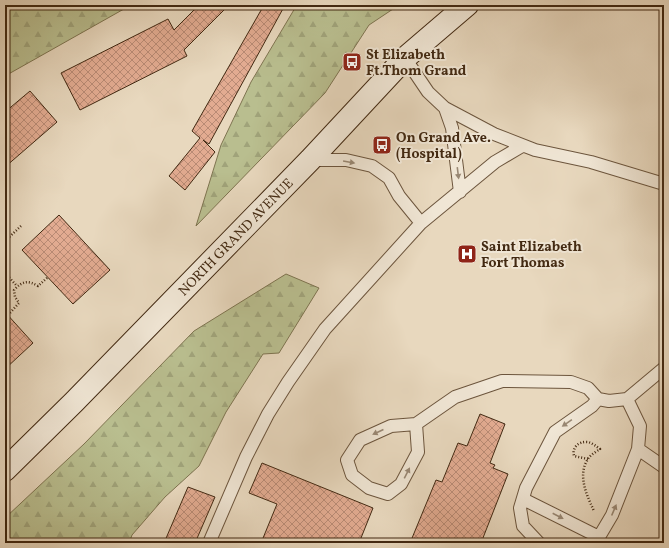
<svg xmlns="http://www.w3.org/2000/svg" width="669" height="548" viewBox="0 0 669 548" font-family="Vollkorn,serif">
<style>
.forest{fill:url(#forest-firs);stroke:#7e7450}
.building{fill:url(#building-cross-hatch);stroke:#422912}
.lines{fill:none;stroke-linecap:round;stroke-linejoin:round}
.service-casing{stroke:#6c553d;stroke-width:14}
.secondary-casing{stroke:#422912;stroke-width:24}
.path{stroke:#422912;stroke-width:2.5;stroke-dasharray:1 2;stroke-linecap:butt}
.service{stroke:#f0e6d5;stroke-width:12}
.secondary{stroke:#f0e6d5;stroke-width:22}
.oneway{fill:#998874}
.labels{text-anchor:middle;stroke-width:4;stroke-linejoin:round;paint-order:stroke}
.poi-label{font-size:14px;font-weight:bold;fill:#422912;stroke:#f0e6d5;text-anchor:start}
.street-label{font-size:14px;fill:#422912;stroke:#f0e6d5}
</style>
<defs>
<pattern id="forest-firs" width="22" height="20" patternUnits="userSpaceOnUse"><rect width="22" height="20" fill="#b9be8f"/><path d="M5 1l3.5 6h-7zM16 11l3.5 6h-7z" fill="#a0a37a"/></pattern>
<pattern id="building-cross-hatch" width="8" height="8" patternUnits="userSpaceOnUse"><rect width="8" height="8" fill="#e2ab91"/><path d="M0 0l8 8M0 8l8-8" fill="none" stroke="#b98b75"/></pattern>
</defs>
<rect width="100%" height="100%" fill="#e8d8be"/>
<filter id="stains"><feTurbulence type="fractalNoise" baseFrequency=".005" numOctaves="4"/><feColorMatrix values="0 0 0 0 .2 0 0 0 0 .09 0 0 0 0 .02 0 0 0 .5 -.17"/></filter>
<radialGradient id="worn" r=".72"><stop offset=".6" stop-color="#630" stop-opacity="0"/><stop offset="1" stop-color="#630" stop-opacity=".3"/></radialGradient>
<path class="forest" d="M5,5H131L5,76Z
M296,5H399L369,25L325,93L196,226L221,145L251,82L295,8Z
M286,274L319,288L279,353L263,354L226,412L199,466L165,497L132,535L129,543H5V518L84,444L194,331Z"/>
<path class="building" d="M199,5H229L184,50L187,56L80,110L61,73L168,19L174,30Z
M264,5H285L209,144L203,140L215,152L185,190L169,176L200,138L192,131Z
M30,91L57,122L5,167V112Z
M59,215L110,270L73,304L22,250Z
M5,312L33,343L5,369Z
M480,414L505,424L490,463L495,465L493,468L508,474L481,543H410L436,480L442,482L458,443L467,446Z
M262,463L373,508L359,543H261L277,504L249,493Z
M188,487L215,497L195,543H164Z"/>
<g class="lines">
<g class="service-casing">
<path id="service" d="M405,58L428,92L445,108L494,134L535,150L591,162L664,184
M445,108L452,128L460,192
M310,160H346L372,166L389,178L399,196L421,223
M416,424L418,452L401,484L388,494L369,488L352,475L347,460L360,440L391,426L416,424L455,397L502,381L571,382L588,388L598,399L609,401L627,399L664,368
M638,449L664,467
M523,499L599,537
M209,543L246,457L268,414L288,382L325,329L421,223L495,162L522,146
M539,543L523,526L520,508L526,488L555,432L592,406L598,399
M594,543L599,537L612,515L638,449L640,426L627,399"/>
</g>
<g class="secondary-casing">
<g id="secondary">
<path id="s1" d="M5,470L74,402L310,160L405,58L467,5"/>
</g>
</g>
<path class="path" d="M5,241L21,226
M5,273L17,286
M8,315L19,303L15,297L14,290C22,281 28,280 38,286L48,277
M588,459L574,456C572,448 578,441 588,442C592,443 596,446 600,449C596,452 590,455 588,459C577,475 587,496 594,511"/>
<use href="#service" class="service"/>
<use href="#secondary" class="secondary"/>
</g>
<defs><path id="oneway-solid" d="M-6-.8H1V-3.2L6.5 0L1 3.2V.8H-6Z"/></defs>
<g class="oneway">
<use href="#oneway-solid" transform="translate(349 162) rotate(10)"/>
<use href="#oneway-solid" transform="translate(458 173) rotate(83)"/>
<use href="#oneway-solid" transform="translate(567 423) rotate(145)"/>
<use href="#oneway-solid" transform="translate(378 432) rotate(155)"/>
<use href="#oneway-solid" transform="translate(407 473) rotate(-63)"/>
<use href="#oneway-solid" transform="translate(614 510) rotate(-67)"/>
<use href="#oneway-solid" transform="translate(558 516) rotate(27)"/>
</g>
<defs>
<g id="bus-square" transform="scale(1)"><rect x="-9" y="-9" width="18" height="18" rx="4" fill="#8f2418" stroke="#f0e6d5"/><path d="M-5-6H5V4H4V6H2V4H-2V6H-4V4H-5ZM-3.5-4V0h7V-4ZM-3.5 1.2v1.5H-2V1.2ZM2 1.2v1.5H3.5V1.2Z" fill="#fff"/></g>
<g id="hospital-square" transform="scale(1)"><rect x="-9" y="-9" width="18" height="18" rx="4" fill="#8f2418" stroke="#f0e6d5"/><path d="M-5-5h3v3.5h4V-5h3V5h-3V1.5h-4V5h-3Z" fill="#fff"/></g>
</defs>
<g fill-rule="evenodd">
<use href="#bus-square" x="352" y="62"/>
<use href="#bus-square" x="382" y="145"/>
<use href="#hospital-square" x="467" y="254"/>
</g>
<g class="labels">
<g class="poi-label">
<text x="366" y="59">St Elizabeth<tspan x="366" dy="16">Ft.Thom Grand</tspan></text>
<text x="396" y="142">On Grand Ave.<tspan x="396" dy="16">(Hospital)</tspan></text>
<text x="481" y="251">Saint Elizabeth<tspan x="481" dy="16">Fort Thomas</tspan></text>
</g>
<g class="street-label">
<text dy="5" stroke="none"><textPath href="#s1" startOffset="328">NORTH GRAND AVENUE</textPath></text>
</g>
</g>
<rect width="669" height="548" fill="none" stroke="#e8d8be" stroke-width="20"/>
<rect x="6" y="6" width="657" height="536" fill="none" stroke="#422912" stroke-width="2"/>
<rect x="10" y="10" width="649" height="528" fill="none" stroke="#422912"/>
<rect width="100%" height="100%" filter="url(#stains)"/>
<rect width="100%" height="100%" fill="url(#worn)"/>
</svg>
